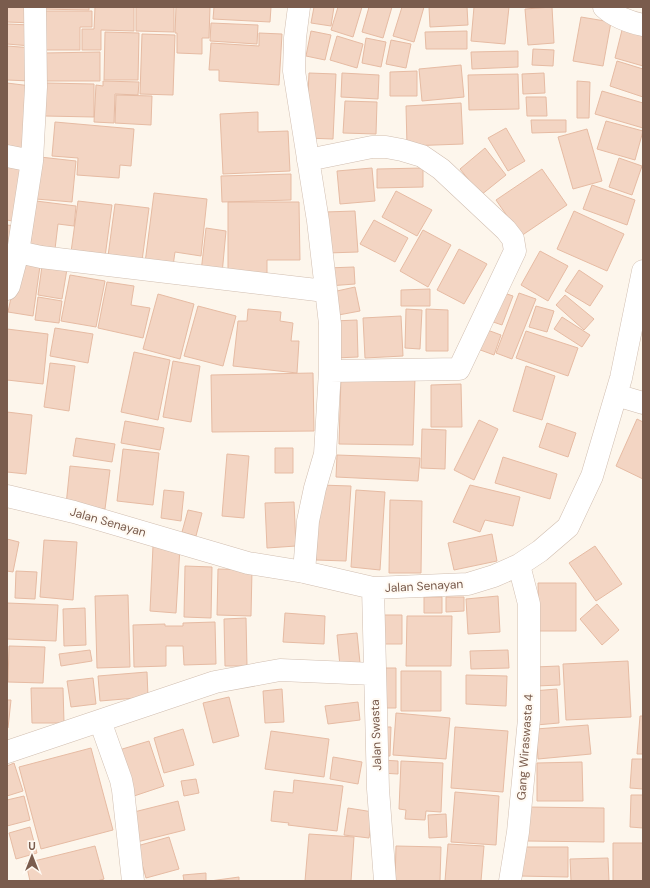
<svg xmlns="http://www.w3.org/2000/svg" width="650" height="888" viewBox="0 0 650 888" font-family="'DM Sans',sans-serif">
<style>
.building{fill:#f3d5c3;stroke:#e6bba3}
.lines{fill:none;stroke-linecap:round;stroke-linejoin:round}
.minor-casing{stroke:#d1beb0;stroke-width:23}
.minor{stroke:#fff;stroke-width:22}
.labels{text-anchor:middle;stroke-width:4;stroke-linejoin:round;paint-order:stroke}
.street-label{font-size:12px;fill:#7a5c4d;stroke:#fffaf3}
</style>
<rect width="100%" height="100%" fill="#fdf6ec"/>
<path class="building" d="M7,7H33V23L7,22Z
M40,7H89V10L40,9Z
M95,7H134V31L101,30V50H82V29H94Z
M136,7H174V32L136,31Z
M176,7H210L209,38H202V54L177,53V33H175Z
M214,7H271L270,22L213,19Z
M314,7H334L331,26L311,23Z
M338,7H362L353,37L331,30Z
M369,7H392L383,38L362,32Z
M402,7H424L414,42L393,36Z
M429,7H467L468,25L430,27Z
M474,7H509L505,44L471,41Z
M552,7L554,43L528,45L525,9Z
M42,11H92V27H80V50H42Z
M581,17L611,22L603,66L573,61Z
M211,23L258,25L257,44L210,41Z
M7,24L32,25L31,46L7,44Z
M622,30L643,36V66L615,58Z
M311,31L331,35L325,60L306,56Z
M467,31V49H426L425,32Z
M105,32L139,33L138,80H104Z
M259,33L282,34L279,85L219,81V70H209L211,43L259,46Z
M142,34L175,35L173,95L140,94Z
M337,36L363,44L357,68L330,60Z
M366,38L386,42L381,67L362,63Z
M391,40L411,44L406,68L386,64Z
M7,46L33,48L31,81L7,80Z
M533,49L554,50L553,66L532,65Z
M518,51V67L472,69L471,52Z
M100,52V81H44V53Z
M617,61L643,69V97L610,86Z
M461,65L464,97L422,101L419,69Z
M417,71V96H390V72Z
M309,73L336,74L333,139L306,138Z
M342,73L379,75L378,99L341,97Z
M544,73L545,93L523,94L522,74Z
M518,74L519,109L469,110L468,75Z
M103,81L139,82L138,95L115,94L114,123L94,122L96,85L103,86Z
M577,81L590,82L589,118H577Z
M7,83L31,86L25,151L7,149Z
M46,83L94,84V117L45,116Z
M602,91L643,103V128L595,114Z
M116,95L152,96L151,125L115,123Z
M526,97H546L547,116H527Z
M345,101L377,102L376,134L343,133Z
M461,103L463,144L407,146L406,106Z
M258,112V132L288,131L290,171L223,174L220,114Z
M531,120H566V132L532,133Z
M606,121L643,131L635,160L597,149Z
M55,122L134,129L131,166L120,165L119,178L77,175L78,158L52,156Z
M506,128L525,161L508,171L488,138Z
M587,129L602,181L573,189L558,137Z
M485,148L506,175L481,195L460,169Z
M40,157L76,161L72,202L36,199Z
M619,158L642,166L632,195L609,187Z
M7,162L25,165L17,222L7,220Z
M372,168L375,201L340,204L337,171Z
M423,168V187L377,188V169Z
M542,169L567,205L521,236L496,200Z
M291,174V200L222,202L221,176Z
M592,185L635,200L627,225L583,209Z
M396,191L432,210L417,236L382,217Z
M154,193L207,199L201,256L175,252L173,266L145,263Z
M36,201L76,206L74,226L58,224L55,249L30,246Z
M78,201L112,205L105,257L71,252Z
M228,202H299L300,260H267V277H228Z
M115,204L149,208L142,261L108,256Z
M355,211L358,252L327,253L325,212Z
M574,211L624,234L607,271L557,249Z
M374,220L408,238L395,262L360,244Z
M7,225L16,226L12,246L7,245Z
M206,228L226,231L222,274L201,272Z
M423,230L451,245L428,287L400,271Z
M459,249L487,264L464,304L437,290Z
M540,251L568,266L548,301L521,285Z
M18,264L40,266L33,316L8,312Z
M42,266L67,269L62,299L38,295Z
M354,267L355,284L328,286L327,268Z
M579,270L603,286L590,306L565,291Z
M70,275L105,281L96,327L61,321Z
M107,282L134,286L131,305L150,308L143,338L98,328Z
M355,287L360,311L333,316L328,293Z
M486,287L513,296L502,325L476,316Z
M430,289V306H401V290Z
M519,293L536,299L512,359L496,353Z
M158,294L194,304L180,359L143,349Z
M565,295L594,319L584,330L556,305Z
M38,297L62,301L59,323L35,320Z
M198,306L236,316L223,366L184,356Z
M536,306L554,311L547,332L529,327Z
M248,309L281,312L280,321L293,323L291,341H299L297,373L233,366L238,321H247Z
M406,309L422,310L420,349L405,348Z
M426,309L448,310V351H426Z
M401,316L403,356L365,358L363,318Z
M562,317L590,335L582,347L554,329Z
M357,320L358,357L335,358L333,321Z
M55,328L93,334L88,363L50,356Z
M482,328L501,335L494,355L475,348Z
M7,329L48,334L43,384L7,380Z
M526,331L578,348L568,376L516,358Z
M134,352L170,360L158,420L121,412Z
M173,361L200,366L191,422L163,417Z
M50,363L75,366L69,411L44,407Z
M526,366L555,376L542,420L513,411Z
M313,373L314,431L212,432L211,375Z
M341,376L415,377L413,445L339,444Z
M461,384L462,427H431V385Z
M7,412L32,415L26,474L7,472Z
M637,419L643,422V479L616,466Z
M479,420L498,429L474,480L454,470Z
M125,421L164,428L160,450L121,443Z
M547,423L576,433L568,457L539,447Z
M422,429L446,430L445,469L421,468Z
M76,438L115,444L112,462L73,456Z
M275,448H293V473H275Z
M123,449L159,453L153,505L117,501Z
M227,454L249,456L244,518L222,516Z
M337,455L420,458L418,481L336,477Z
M503,457L557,474L550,499L495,483Z
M70,466L110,470L105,509L66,505Z
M320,485L351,486L346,561L316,560Z
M470,485L520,497L513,526L485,520L480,532L453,522Z
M164,490L184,492L181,521L161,518Z
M356,490L385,492L380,570L351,567Z
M390,500L422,501L421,573H389Z
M294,502L296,546L267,548L265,503Z
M188,510L202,513L196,536L182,532Z
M492,534L497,561L454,570L448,543Z
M7,539L19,542L13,572L7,571Z
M44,540L77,542L73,600L40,597Z
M153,546L180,547L176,613L150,611Z
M595,546L622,584L596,601L569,563Z
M185,566L212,567L211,618L184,617Z
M218,569L252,570L251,616L217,615Z
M16,571L37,572L35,599L15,598Z
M538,583H576V631H539Z
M128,595L130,667L97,668L95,596Z
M498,596L500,632L468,634L466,599Z
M424,597H442V613H424Z
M446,597H464V611L446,612Z
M7,603L58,605L56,641L7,639Z
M597,604L619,630L602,645L580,619Z
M85,608L86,645L64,646L63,609Z
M285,613L325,616L324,644L283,642Z
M383,615H402V644H383Z
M407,616H452L451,666H406Z
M246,618L247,666H225L224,619Z
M215,622L216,664L184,665L183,646H166V666L134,667L133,625L165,624V626H183V623Z
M357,633L360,663L340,666L337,635Z
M9,646L45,647L43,683L8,682Z
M90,650L92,661L61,666L59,654Z
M508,650L509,668L471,669L470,651Z
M628,661L631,717L566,720L563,664Z
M559,666L560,685L536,686L535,667Z
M379,668H396V708H378Z
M401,671H441V711H401Z
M147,672L148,697L100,701L98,676Z
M466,675L507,676L506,706L466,704Z
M93,678L96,704L71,707L67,681Z
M31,688H63L64,723H32Z
M282,689L284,722L265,723L263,691Z
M557,689L559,723L536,725L533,691Z
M229,697L239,736L213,743L203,703Z
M7,700H11L8,728H7Z
M358,702L360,720L328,724L325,706Z
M396,713L450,718L446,759L393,755Z
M640,716H643V754H637Z
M588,725L591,754L538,759L536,729Z
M380,727H391L390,756H378Z
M455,727L508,731L503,792L451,788Z
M183,729L194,765L164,773L154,738Z
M271,731L329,739L324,777L265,769Z
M149,741L164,786L134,796L119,750Z
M91,748L113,830L41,849L19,767Z
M333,757L362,762L358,784L330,779Z
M632,759H643V789L630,788Z
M382,760L398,761V774L381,773Z
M401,761L443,763L441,812L426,811L425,820L405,819L406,810L399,809Z
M582,762L583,801H537V763Z
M14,763L23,791L7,796V766Z
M196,779L199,793L184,796L181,781Z
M294,780L343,786L337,831L288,825L289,823L271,821L274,791L293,793Z
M455,792L499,796L496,845L451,842Z
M631,795H643V828L630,827Z
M24,796L30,820L7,826V800Z
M178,801L185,830L137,842L130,813Z
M527,807L604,808V842L527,841Z
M348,808L373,812L369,838L344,835Z
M446,814L447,837L429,838L428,815Z
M30,827L37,853L16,859L9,833Z
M309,834L354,837L351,881H305Z
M169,837L179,869L146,878L137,846Z
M613,843H643V881H613Z
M448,844L484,846L481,881H445Z
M95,846L104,879L97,881H30L26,863Z
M396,846L441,847L440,881H395Z
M519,847H568V877L519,876Z
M608,858L609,881H571L570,859Z
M206,873V881H184L183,875Z
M239,877V881H210Z"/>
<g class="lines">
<g class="minor-casing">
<path id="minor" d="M35,7L36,87L32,161L18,252L41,257L325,291
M299,7L295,38L294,71L318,221L330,324V371L325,454L315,488L308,521L304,572
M604,7C615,17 629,22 643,25
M7,156L32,161
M308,160L372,147H386L402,150L422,156L441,169L506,230L513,239L515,251L459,369L330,371
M7,289L9,286L18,252
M616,395L643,403
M7,496L74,512L248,563L304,572L373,588L468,584L494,576L519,565L540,551L568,527L592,476L621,378L643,271
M373,588L378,789L385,881
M100,721L121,780L123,790L133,881
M7,752L215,682L280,670L374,674
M510,881L518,832L529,719V604L519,565"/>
</g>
<use href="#minor" class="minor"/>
</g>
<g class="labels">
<g class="street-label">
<text transform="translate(108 522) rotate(16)" y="4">Jalan Senayan</text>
<text transform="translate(424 586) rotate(-3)" y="4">Jalan Senayan</text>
<text transform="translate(376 735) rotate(-92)" y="4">Jalan Swasta</text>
<text transform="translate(525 747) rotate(-86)" y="4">Gang Wiraswasta 4</text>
</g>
</g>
<rect width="650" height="888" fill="none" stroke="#7a5c4d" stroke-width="16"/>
<g transform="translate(32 856)" stroke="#fffaf3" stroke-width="3" paint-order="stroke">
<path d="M0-3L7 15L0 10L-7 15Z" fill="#7a5c4d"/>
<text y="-6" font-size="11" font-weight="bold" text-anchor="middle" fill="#7a5c4d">U</text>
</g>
</svg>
